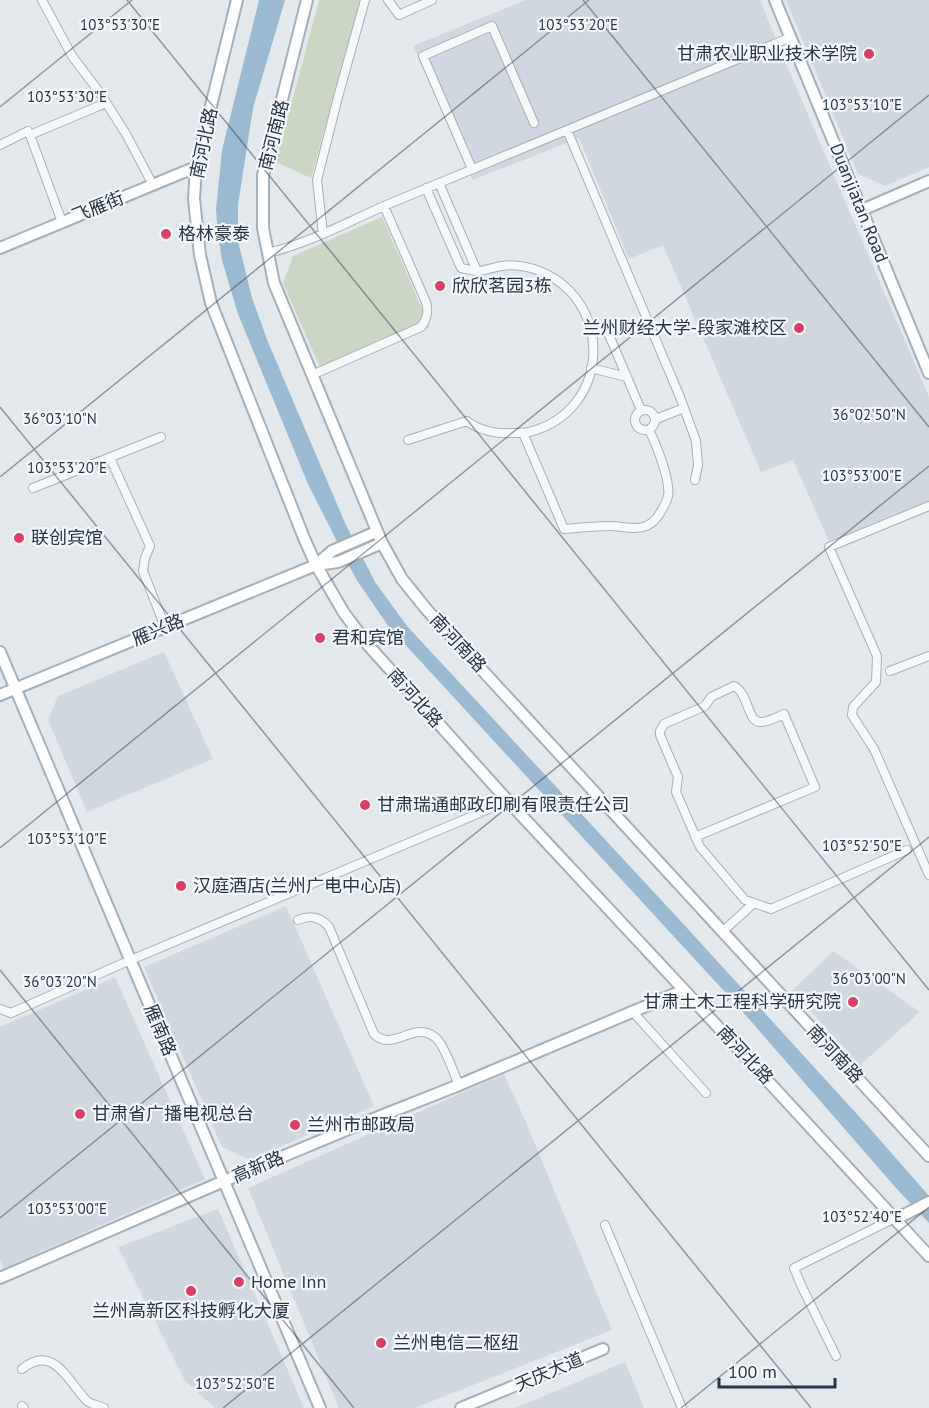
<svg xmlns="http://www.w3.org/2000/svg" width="929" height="1408" viewBox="0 0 929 1408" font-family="'PT Sans','Noto Sans SC',sans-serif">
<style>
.built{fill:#d1d7df}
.green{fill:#cbd7c4}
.water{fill:#9cbacf}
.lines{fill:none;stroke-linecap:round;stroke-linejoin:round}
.street-casing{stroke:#a7afb7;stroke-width:10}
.secondary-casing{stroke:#a7afb7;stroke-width:14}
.street{stroke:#f7f8fa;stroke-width:8}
.secondary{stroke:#fff;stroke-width:10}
.ticks{fill:none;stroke:#293747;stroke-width:1.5;stroke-opacity:0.45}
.poi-dot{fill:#da4067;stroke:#f4f7f9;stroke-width:2}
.labels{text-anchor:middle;stroke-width:4.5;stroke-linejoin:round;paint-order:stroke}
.poi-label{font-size:18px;fill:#293747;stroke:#f4f7f9;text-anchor:start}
.street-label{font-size:18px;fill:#293747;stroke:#f4f7f9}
.ticks-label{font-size:15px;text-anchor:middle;fill:#293747;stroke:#f4f7f9;stroke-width:4.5;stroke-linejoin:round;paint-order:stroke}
</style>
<rect width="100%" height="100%" fill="#e3e8ec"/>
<path class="built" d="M526,0H760L780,49L929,397V501L829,541L793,460L761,472L663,245L629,259L579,138L473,180L413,46Z
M786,0H929V167L885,186L858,174Z
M164,652L213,759L87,812L48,720L58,696Z
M286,906L374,1106L250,1160L222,1147L144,967Z
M833,951L920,1012L860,1065L792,991Z
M115,977L205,1179L4,1268L0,1259V1027Z
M504,1074L525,1120L612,1330L415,1408H339L248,1188Z
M218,1209L304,1408H215L185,1381L118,1247Z
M625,1362L644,1408H515Z"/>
<path class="green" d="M319,0H360L311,178L276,162Z
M382,217L430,327L323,374L283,283L293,256Z"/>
<path class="water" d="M259,0H285L253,108L238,205V241L252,298L268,342L345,523L375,582L407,626L676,916L866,1124L929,1196V1223L896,1188L736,1004L389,627L356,579L308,484L238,314L222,260L218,235L216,209L222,150Z"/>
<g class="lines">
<g class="street-casing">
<path id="street" d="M42,0L72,56L100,93L126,134L153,185
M388,0L399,15L432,0
M567,130L680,397L696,441L698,465L695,480
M30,135L62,222
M0,145L28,131L30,135L106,103
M472,169L423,56L492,26L534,123
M439,183L477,271
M323,234L317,180L338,97L365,0
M268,253C309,243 346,223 384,206L791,37
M591,329L606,328L641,410
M591,368L627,377
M312,375L421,327C427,319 429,312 426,302L384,206
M635 420a10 10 0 1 1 20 0a10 10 0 1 1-20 0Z
M656,419L684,408
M523,433L564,529C579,528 595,526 610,526C621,526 632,530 643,527C651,525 656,520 660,513C663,508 667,502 668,496C671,481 656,444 649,430
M408,440L467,421C478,430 496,434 510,433C516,433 523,433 529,432C613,411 615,296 534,269C525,266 510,264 502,266C494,267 487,270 479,271C473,271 467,269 461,268L426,188
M110,458L150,546L145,558L143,571L165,627
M33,488L161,437
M929,506L829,547L877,656L876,682L853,707L852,715L874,749L929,875
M890,671L929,656
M695,837L815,787L784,714C777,717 769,722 761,722C747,723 749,693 734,686L711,697L705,706L664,724L660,731V735L678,777L676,792L700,847L745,900L771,909L907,850
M298,920C310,915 320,916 329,927L374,1034C394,1053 414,1019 436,1038C445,1046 454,1074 459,1085
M722,932L754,903
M0,1009L11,1013L119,965L508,801
M632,1011L706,1093
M605,1225L682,1408
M836,1356L801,1285L794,1268L895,1218
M22,1369C54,1343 68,1382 87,1401C92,1405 99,1405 104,1408
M22,1406L24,1408"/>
</g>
<g class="secondary-casing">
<path id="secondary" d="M237,0L196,167L194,199L200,255L211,303L304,538L316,565L344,613L368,645L508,801L684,990L929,1256
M307,0L263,175V228L274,283L382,543L402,579L427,610L929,1156
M775,0L929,373
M862,210L929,181
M0,248L196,167
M316,565L332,551L376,532
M0,652L320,1408
M0,695L316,565L338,562L382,543
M895,1218L902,1216L929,1202
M0,1278L224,1181L363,1123L459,1085L684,990
M461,1408L603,1349"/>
</g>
<use href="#street" class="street"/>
<use href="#secondary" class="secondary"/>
</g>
<path class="ticks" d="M127,0L929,990M583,0L929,427M0,107L132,0M0,407L811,1408M0,477L589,0M0,848L929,95M0,970L354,1408M0,1218L929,466M223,1408L929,837M681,1408L929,1207"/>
<g class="poi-dot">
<circle cx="869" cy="54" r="6"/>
<circle cx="166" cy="234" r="6"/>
<circle cx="440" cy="286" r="6"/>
<circle cx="799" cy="328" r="6"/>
<circle cx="19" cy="538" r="6"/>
<circle cx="320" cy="638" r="6"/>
<circle cx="365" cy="805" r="6"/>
<circle cx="181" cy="886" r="6"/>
<circle cx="853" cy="1002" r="6"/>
<circle cx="80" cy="1114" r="6"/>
<circle cx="295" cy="1125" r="6"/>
<circle cx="239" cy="1282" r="6"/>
<circle cx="191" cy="1291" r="6"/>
<circle cx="381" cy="1343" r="6"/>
</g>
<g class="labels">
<g class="poi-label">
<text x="857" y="60" text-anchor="end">甘肃农业职业技术学院</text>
<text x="178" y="240">格林豪泰</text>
<text x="452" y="292">欣欣茗园3栋</text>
<text x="787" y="334" text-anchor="end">兰州财经大学-段家滩校区</text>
<text x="31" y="544">联创宾馆</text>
<text x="332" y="644">君和宾馆</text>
<text x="377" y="811">甘肃瑞通邮政印刷有限责任公司</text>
<text x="193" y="892">汉庭酒店(兰州广电中心店)</text>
<text x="841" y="1008" text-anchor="end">甘肃土木工程科学研究院</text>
<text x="92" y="1120">甘肃省广播电视总台</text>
<text x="307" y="1131">兰州市邮政局</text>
<text x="251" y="1288">Home Inn</text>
<text x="191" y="1317" text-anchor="middle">兰州高新区科技孵化大厦</text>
<text x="393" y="1349">兰州电信二枢纽</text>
</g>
<g class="street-label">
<text transform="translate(274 135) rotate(-76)" y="6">南河南路</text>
<text transform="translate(204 143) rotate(-78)" y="6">南河北路</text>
<text transform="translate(859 203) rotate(68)" y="6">Duanjiatan Road</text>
<text transform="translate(98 207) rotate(-22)" y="6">飞雁街</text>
<text transform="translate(158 630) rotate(-23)" y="6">雁兴路</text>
<text transform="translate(458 643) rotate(47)" y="6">南河南路</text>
<text transform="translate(415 698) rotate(48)" y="6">南河北路</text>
<text transform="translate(160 1030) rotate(67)" y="6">雁南路</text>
<text transform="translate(835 1054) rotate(47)" y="6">南河南路</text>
<text transform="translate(745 1055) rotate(47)" y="6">南河北路</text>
<text transform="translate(258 1167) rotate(-23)" y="6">高新路</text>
<text transform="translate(549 1372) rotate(-23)" y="6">天庆大道</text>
</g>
</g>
<g class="ticks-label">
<text x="120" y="30">103°53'30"E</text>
<text x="578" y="30">103°53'20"E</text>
<text x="67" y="102">103°53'30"E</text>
<text x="862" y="110">103°53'10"E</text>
<text x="869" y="420">36°02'50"N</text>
<text x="60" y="424">36°03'10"N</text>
<text x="67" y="473">103°53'20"E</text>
<text x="862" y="481">103°53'00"E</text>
<text x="67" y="844">103°53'10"E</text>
<text x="862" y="851">103°52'50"E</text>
<text x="869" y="984">36°03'00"N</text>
<text x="60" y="987">36°03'20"N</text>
<text x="67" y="1214">103°53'00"E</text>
<text x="862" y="1222">103°52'40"E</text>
<text x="235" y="1389">103°52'50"E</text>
</g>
<path d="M719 1378v9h116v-9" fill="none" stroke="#293747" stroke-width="3"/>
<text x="728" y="1378" font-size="18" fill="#293747" stroke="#f4f7f9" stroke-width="4.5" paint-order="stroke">100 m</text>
</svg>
